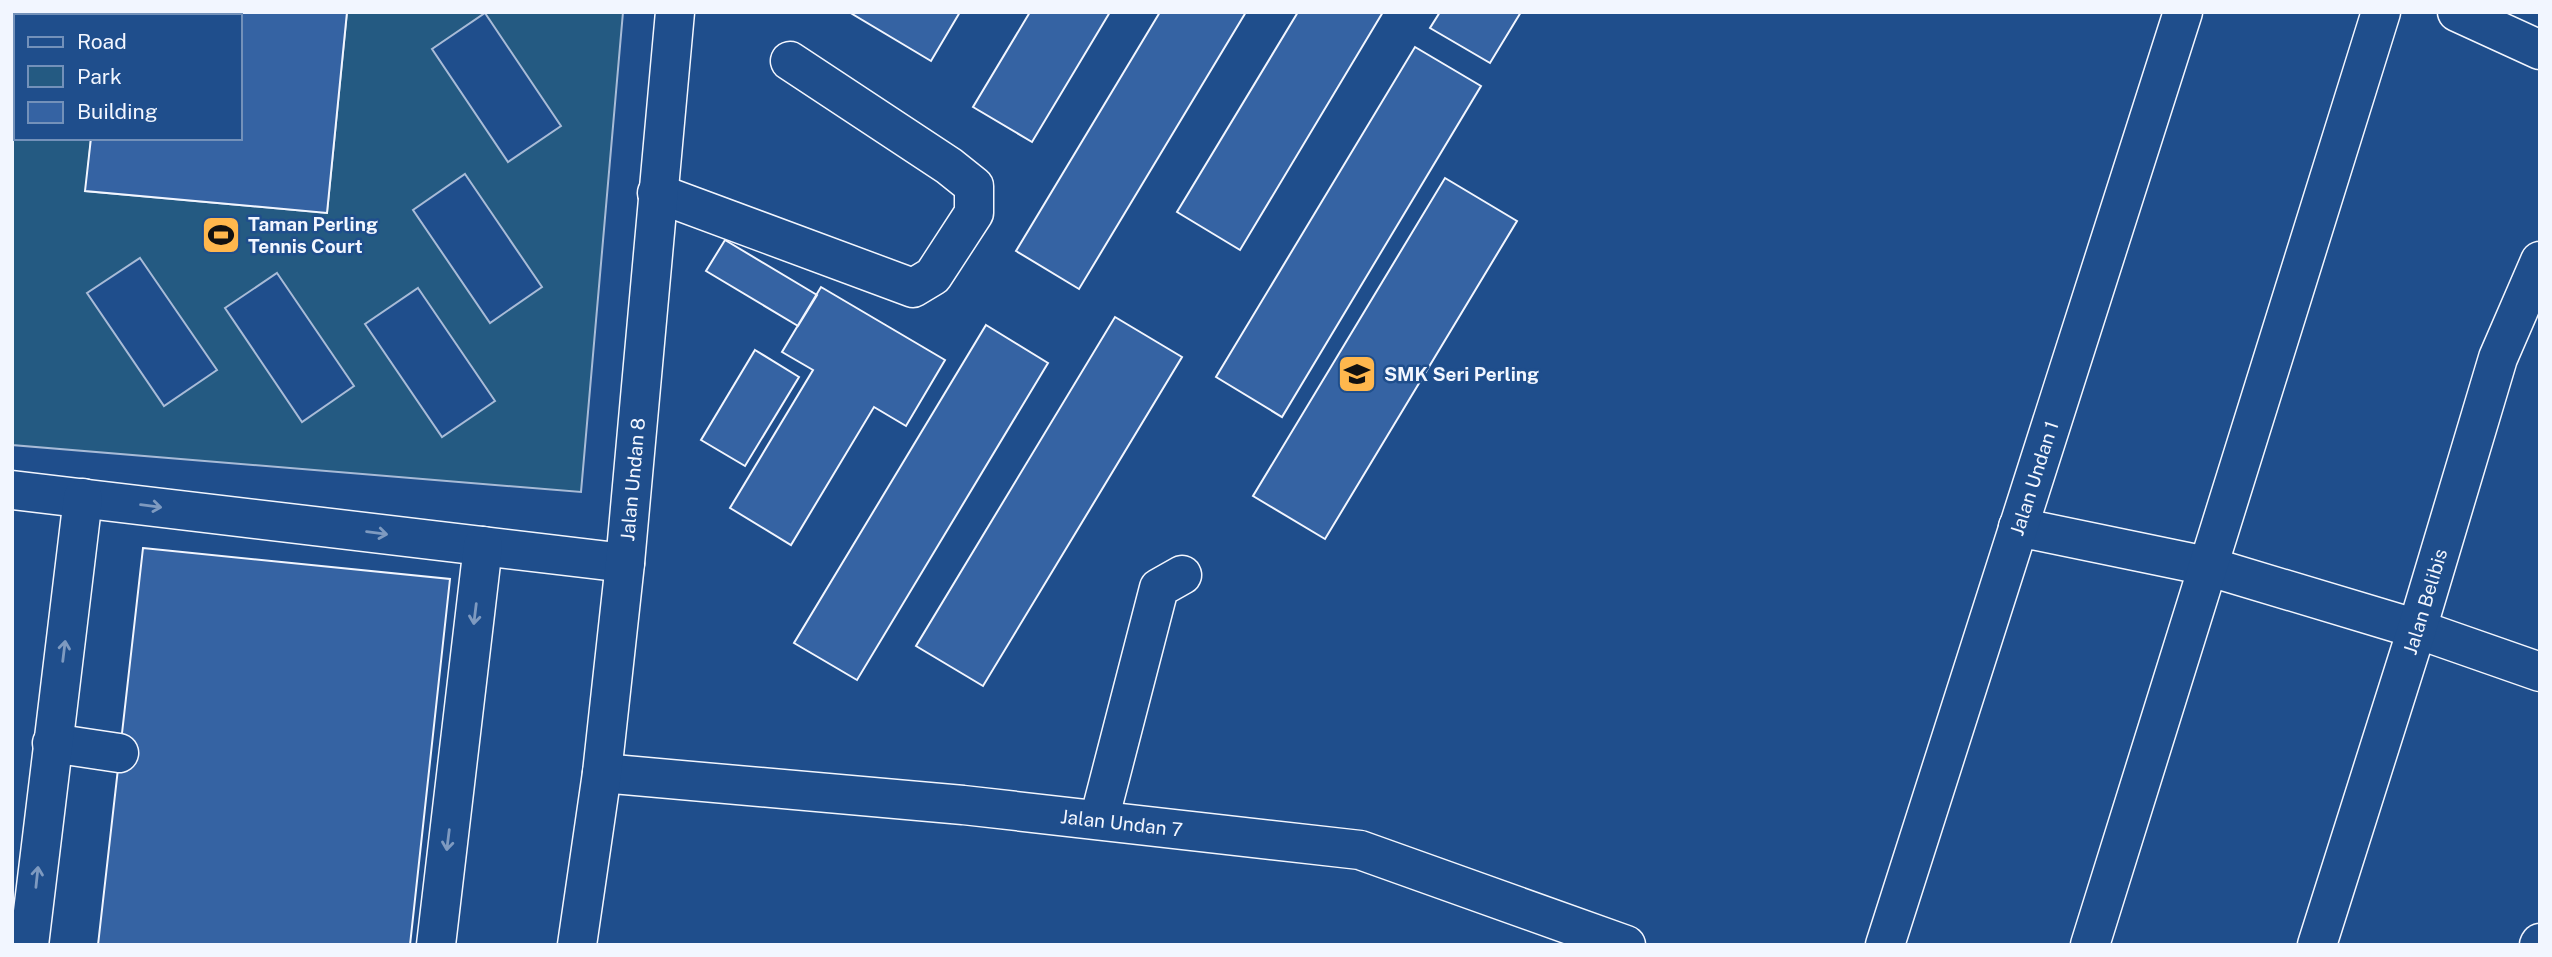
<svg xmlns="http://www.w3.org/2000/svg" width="2552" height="957" viewBox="0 0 2552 957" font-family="'Public Sans',sans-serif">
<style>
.green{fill:#245a82;stroke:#a8bbd7;stroke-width:2;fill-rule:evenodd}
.building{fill:#3563a3;stroke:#f2f6ff;stroke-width:2}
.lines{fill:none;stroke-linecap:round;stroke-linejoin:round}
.minor-casing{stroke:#f2f6ff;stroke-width:41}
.minor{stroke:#1f4e8c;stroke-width:38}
.oneway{stroke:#7e9ac0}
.labels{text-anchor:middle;stroke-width:5;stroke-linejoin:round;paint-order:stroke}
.poi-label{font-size:19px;font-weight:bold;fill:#f2f6ff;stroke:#1f4e8c;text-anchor:start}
.street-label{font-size:19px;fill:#f2f6ff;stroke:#1f4e8c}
</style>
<rect width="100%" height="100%" fill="#1f4e8c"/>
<path class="green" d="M347,12H623L581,492L12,445V126H16V138H91L86,191L327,213ZM485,13L561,126L508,162L432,49ZM465,174L542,287L490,323L413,210ZM140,258L217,370L164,406L87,293ZM277,273L354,386L302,422L225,308ZM418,288L495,401L442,437L365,324Z"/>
<path class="building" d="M12,12H71L70,16H16V126H12Z
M84,12H347L327,213L85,191L91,138H240V16H84Z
M849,12H960L931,61Z
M1030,12H1110L1032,142L973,107Z
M1160,12H1246L1079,289L1016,251Z
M1298,12H1383L1240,250L1177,212Z
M1440,12H1521L1490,63L1430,28Z
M1415,47L1481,86L1282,417L1216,377Z
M1445,178L1517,221L1325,539L1253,496Z
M725,240L817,295L798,326L706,271Z
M821,287L945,360L906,426L874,407L791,545L730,508L813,370L782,352Z
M1115,317L1182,357L983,686L916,646Z
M986,325L1048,363L857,680L794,643Z
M755,350L799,377L745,466L701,440Z
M143,548L450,579L410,945H98Z"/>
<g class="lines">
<g class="minor-casing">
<g id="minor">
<path d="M2457,12L2540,50"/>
<path d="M657,193L913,288L933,276L974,213V186L949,166L790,61"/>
<path d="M12,490L625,563"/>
<path d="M2018,527L2207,566L2417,629L2540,672"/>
<path d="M52,743L119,753"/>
<path id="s1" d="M602,773L963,805L1360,850L1626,945"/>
<path d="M1099,820L1159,588L1182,575"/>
<path d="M29,945L83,498"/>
<path d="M436,945L483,546"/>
<path id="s2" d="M577,945L602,773L625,563L675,12"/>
<path id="s3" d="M1885,945L2183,12"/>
<path d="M2090,945L2381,12"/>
<path id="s4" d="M2317,945L2417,629L2498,358L2540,261"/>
<path d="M2539,945L2540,943"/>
</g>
</g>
<use href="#minor" class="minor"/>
</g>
<defs><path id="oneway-shaft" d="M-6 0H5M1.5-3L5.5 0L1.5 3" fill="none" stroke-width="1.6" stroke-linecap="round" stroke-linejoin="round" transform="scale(1.75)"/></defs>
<g class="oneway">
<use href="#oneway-shaft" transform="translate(151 506) rotate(7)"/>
<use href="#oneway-shaft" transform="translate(377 533) rotate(7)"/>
<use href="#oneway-shaft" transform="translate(475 614) rotate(97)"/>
<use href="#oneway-shaft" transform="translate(64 651) rotate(-83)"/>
<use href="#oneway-shaft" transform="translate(448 840) rotate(97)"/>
<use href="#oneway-shaft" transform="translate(37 877) rotate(-84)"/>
</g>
<defs>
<g id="stadium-square" transform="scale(2.0125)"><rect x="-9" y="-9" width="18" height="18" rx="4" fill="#ffb74d" stroke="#1f4e8c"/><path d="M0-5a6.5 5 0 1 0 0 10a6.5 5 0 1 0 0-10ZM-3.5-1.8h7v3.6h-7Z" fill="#111"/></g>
<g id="school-square" transform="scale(2.0125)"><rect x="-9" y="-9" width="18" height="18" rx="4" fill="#ffb74d" stroke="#1f4e8c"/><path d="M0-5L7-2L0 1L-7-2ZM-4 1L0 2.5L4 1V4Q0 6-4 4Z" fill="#111"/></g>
</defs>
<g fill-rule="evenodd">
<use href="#stadium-square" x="221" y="235"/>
<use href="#school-square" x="1357" y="374"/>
</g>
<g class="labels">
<g class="poi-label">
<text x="248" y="231">Taman Perling<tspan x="248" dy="22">Tennis Court</tspan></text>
<text x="1384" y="381">SMK Seri Perling</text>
</g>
<g class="street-label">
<text dy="7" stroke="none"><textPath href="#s3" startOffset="490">Jalan Undan 1</textPath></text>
<text dy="7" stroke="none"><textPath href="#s2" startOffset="469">Jalan Undan 8</textPath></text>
<text dy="7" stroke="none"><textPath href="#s4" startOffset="360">Jalan Belibis</textPath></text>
<text dy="7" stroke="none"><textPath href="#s1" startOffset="522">Jalan Undan 7</textPath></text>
</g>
</g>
<rect width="2552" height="957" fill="none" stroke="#f2f6ff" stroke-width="28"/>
<rect x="14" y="14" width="228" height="126" fill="#1f4e8c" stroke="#7391ba" stroke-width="2"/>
<rect x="28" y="37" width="35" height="10" fill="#1f4e8c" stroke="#7391ba" stroke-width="2"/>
<text x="77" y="49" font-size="21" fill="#f2f6ff">Road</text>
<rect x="28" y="66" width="35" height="21" fill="#245a82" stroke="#7391ba" stroke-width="2"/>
<text x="77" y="84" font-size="21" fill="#f2f6ff">Park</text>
<rect x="28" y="102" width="35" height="21" fill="#3563a3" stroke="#7391ba" stroke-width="2"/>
<text x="77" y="119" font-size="21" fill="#f2f6ff">Building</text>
</svg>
